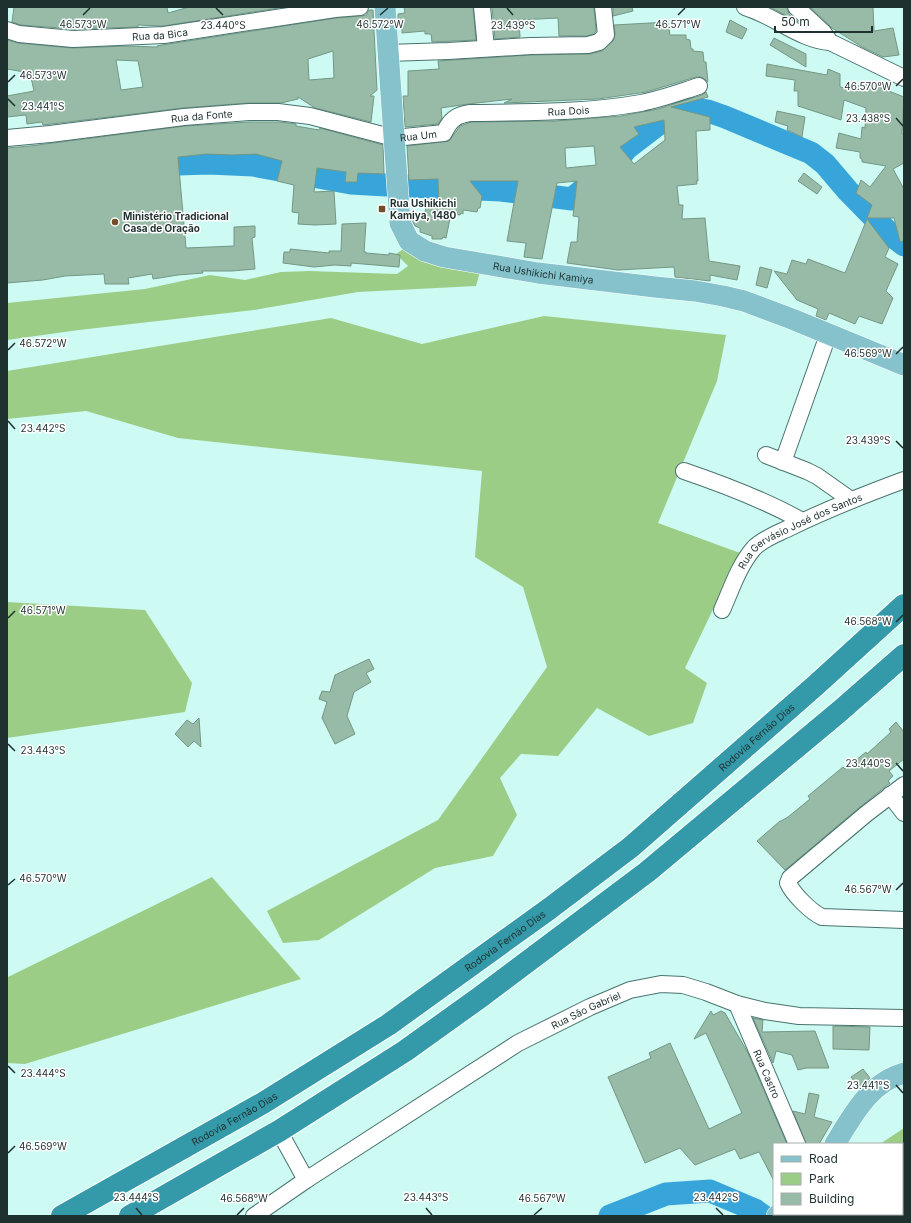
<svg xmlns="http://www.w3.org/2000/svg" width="911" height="1223" viewBox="0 0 911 1223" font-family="Inter,sans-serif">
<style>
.green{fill:#9ccd87}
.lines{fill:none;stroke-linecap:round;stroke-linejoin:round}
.river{stroke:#38a5da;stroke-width:23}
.building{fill:#97bba7;stroke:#749784;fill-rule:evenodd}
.minor-casing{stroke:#49736d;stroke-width:18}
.major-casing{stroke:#fff;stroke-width:22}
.highway-casing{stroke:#fff;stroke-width:24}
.minor{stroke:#fff;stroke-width:16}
.major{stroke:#85c2cc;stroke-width:21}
.highway{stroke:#349aaa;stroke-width:22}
.ticks{fill:none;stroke:#1f312f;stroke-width:1.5}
.poi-dot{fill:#724d28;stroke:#fff;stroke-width:1.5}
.labels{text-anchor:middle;stroke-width:3;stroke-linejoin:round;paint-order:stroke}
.street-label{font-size:10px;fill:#1f312f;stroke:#fff}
.poi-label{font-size:10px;font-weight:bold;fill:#1f312f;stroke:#fff;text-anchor:start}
.ticks-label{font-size:10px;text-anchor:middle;fill:#1f312f;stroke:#fff;stroke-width:3;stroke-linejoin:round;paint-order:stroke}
</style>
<rect width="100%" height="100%" fill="#cdfbf4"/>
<path class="green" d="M408,246L481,268L476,286L358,292L254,310L79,330L7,340V303L145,289L210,275L245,280L281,272L309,271L397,274L408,266L396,254Z
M544,316L726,335L717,381L658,523L740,553L685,668L707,683L693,723L649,736L597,708L558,756L521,754L500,778L517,815L493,856L435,868L319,940L283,943L267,911L438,820L547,667L523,587L475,557L482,471L178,438L86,411L7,419V371L331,318L422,344Z
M7,602L145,610L192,683L185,712L7,738Z
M212,877L301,979L25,1064L7,1063V979L8,977Z
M904,1128V1216H867L866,1214H902V1144H880Z"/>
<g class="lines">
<path class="river" d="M148,165L209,163L253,165L351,183L386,185
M409,186L501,190L572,199L586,187L605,175L627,148L657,125L689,108L708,111L725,117L811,153L825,164L848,191L891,235L904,245
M610,1216L666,1194L710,1191L755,1210L763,1216"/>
</g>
<path class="building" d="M14,7H167L168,13L189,7H285L163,26L138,25V27L73,29L21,25L12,22Z
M404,7H473L476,40L432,42L431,34H425V31L402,33V25H398V14L405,13Z
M492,7H594L596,31L594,34L587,36H559L558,18L519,20L520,37L495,39Z
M613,7H632L633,11L613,16Z
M770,7H787L789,14L798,22Z
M810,7H873L874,31L893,28L899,55L883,57L862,47L832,28Z
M369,10H373L377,90L370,96H374L371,122L315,108L298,97V99L281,103H248L183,108L43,125L42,122L27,124L26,115L7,117V96L34,91L30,73L7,69V40L18,43L72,48L127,46L157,47V46L162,45L336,18L361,16L366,15ZM333,51L334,78L309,80L308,59ZM116,60L138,61L143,87L121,90Z
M730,20L747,29L742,39L726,32Z
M668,22L670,35H686V39L690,40L691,49H693V51L703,52L704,62H706L708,82L701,77H696L646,92L598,99L504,103L512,99L468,104L441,108L442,118L438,124L405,127L403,96H408V71L439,69L438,61L531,55L590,54L602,51L613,41L615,34L614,25Z
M774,38L806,54V67L770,45Z
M767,64L827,75L828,69L840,74V87L858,91L859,85L864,87V84L866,85V82L904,97L902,134H904V163L893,169L904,189V241L900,242L894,218H867L872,205L856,193L861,180L870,187L886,166L862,162V159L860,158V152L836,148L839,133L861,139L862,127L865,128L866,108L844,100L841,120L798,106V91H794L795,80L766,76Z
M706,92L708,97L671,107L710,117V130L696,131L698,181H696L697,184L677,186L679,205H683L682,219L705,218L709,261L740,266L737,280L710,275V281L675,277L674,267L618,270L567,263L571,242H577L579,217L573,216L577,181L557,183L542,259L524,257L526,243L507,241L518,181H470L482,196L480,208H478L477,212L463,210V214L461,213L460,215L451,214L446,238L443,237L442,239H432V236L420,232V228L415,226L412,220V216L424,219L427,200L439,202L438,179L409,180L407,146L449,141L460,126L471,122L556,121L621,116L658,109L702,95ZM664,120L665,140L634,164L620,147L639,134L634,127ZM594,146L596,165L566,168L565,148Z
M777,111L805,117L802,137L787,130L788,126L775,122Z
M249,122H280L296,124V126L319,130L320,128L383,145L384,174L358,173L357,182H345L346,172L317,168L314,192L334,191L336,224L315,225L298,224L299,213L292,212L294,185L277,181L282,161L256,154L232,155L207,154L178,157L186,248L234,246V227L255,226V237L252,238L255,269L232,271H202L203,273L178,275L153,279L152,274L128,278L129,284H105L104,274L65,276L43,280L7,283V148L30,146L185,126Z
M804,173L822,187L817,194L798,181Z
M867,219L889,248L885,257L898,264L886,291L893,298L882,324L859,316L855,324L829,313L826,320L816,316L818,309L797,300L774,271L787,274L792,260L806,264L808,259L845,273Z
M366,223L364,252H366V253L389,255V253L400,255L399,267L351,263V266L335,265L314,267L283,263L284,252H290V249L329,253V251H341L342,224Z
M760,267L772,270L767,288L756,285Z
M369,659L374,669L366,673L371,682L354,692L347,716L355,734L335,744L322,718L327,702L319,699L322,691L330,692L335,675Z
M199,718L201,747L194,741L188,747L175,734L187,720L193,724Z
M896,722L904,732V759L889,771L893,776L888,781L890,783L860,807L785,870L757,841L780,821H781L788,817L810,799L808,796L843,767L845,769L866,752L867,754L891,732L889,729Z
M711,1011L713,1015L721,1011L725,1013L748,1053L787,1144H774V1181L759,1152L740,1159L735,1149L695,1165L680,1148L645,1163L608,1077L651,1058L649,1053L670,1043L709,1129L742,1113L706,1033L694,1039Z
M753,1018L763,1020L762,1032L815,1031L829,1068H806L798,1070L792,1055L776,1051L773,1063Z
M833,1026L870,1027L869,1050L833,1049Z
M863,1069L870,1078L859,1088L851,1077Z
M809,1093L819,1095L814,1117L832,1122L819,1144H806L793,1111L805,1114Z"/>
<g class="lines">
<g class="minor-casing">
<g id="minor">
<path d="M482,7L486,48"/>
<path d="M745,7C773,15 802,41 830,42"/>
<path d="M796,7L823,32L830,42L904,78"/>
<path id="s1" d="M7,30L19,34L73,39L164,35L335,9L360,7"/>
<path d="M388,53L448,51L531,46L588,45L599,42L606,35L603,7"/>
<path id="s2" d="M7,138L50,134L184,117L249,112H278L310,116L394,138L444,133C450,120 456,115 470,113C527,112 585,113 641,103C661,99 680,92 699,86"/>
<path d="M766,455L807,471L817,476L851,500"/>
<path d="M783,462L828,335"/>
<path d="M684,471C725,485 765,500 802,521"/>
<path id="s3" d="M722,610C731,590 739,565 754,548C764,538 779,533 791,527C828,509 866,494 904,480"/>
<path d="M904,785L866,814L790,878L788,883C793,894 811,912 822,917L904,920"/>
<path d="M890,795L904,813"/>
<path id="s4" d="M737,1004L797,1144"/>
<path d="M279,1131L306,1180"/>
<path id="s5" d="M254,1216L306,1180L518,1043L590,1007L630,990L661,984L683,985L706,992L737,1004L765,1011L799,1016L904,1018"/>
</g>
</g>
<g class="major-casing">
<g id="major">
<path id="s6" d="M385,7L400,223L409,241L425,251L444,257L538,273L655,287L695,291L723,296L744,301L792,319L904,365"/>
<path d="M835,1144C853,1115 869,1083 904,1073"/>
<path d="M777,1216L779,1214"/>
</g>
</g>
<g class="highway-casing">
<g id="highway">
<path id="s7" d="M62,1216L263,1103L388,1025L549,909L631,847L816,685L904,605"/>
<path d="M130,1216L279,1131L405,1051L479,998L647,872L840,711L904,655"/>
</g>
</g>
<use href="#minor" class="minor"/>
<use href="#major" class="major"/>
<use href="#highway" class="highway"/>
</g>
<path class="ticks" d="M216,8L223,15M507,8L513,15M83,15L90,8M380,15L388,8M678,15L685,8M8,82L15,75M896,86L903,79M8,99L15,106M896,118L903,126M8,350L15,343M896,354L903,347M8,421L15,429M896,441L903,448M8,618L15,611M896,622L903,615M8,744L15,751M896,763L903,771M8,885L15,879M896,890L903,883M8,1066L15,1073M896,1085L903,1093M8,1153L15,1146M136,1208L142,1215M426,1208L432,1215M716,1208L723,1215M237,1215L244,1208M534,1215L542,1208"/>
<g class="poi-dot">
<rect x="378" y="205" width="8" height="8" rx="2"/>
<circle cx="115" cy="222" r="4"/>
</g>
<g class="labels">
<g class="street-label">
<text dy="4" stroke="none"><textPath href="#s1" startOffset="154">Rua da Bica</textPath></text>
<text dy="4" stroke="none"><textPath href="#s2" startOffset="575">Rua Dois</textPath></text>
<text dy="4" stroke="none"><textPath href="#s2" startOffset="196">Rua da Fonte</textPath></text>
<text dy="4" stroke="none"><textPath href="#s2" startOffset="416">Rua Um</textPath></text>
<text dy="4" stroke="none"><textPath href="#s6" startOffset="376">Rua Ushikichi Kamiya</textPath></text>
<text dy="4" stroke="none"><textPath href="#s3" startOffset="118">Rua Gervásio José dos Santos</textPath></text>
<text dy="4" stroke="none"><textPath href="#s7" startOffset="846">Rodovia Fernão Dias</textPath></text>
<text dy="4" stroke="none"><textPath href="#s7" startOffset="522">Rodovia Fernão Dias</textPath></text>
<text dy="4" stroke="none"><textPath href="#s5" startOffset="391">Rua São Gabriel</textPath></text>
<text dy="4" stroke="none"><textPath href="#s4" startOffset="76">Rua Castro</textPath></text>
<text dy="4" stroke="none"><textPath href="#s7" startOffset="198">Rodovia Fernão Dias</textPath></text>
</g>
<g class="poi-label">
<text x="390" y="207">Rua Ushikichi<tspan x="390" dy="12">Kamiya, 1480</tspan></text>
<text x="123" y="220">Ministério Tradicional<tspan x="123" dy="12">Casa de Oração</tspan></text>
</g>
</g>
<g class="ticks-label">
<text x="678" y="28">46.571°W</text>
<text x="83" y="28">46.573°W</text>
<text x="380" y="28">46.572°W</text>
<text x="223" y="29">23.440°S</text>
<text x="513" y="29">23.439°S</text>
<text x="43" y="79">46.573°W</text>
<text x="868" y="90">46.570°W</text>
<text x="43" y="110">23.441°S</text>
<text x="868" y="122">23.438°S</text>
<text x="43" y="347">46.572°W</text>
<text x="868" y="357">46.569°W</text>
<text x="43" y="432">23.442°S</text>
<text x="868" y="444">23.439°S</text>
<text x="43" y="614">46.571°W</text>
<text x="868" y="625">46.568°W</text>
<text x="43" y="754">23.443°S</text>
<text x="868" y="767">23.440°S</text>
<text x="43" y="882">46.570°W</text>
<text x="868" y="893">46.567°W</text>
<text x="43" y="1077">23.444°S</text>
<text x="868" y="1089">23.441°S</text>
<text x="43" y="1150">46.569°W</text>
<text x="136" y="1201">23.444°S</text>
<text x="426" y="1201">23.443°S</text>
<text x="716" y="1201">23.442°S</text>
<text x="244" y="1202">46.568°W</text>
<text x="542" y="1202">46.567°W</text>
</g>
<rect width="911" height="1223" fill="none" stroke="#1f312f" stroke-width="16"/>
<rect x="773" y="1143" width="130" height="72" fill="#ffffff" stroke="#a5adac"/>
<rect x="781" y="1156" width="20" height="6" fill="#85c2cc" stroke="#a5adac"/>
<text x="809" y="1163" font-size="12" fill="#1f312f">Road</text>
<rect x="781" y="1173" width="20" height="12" fill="#9ccd87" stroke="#a5adac"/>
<text x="809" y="1183" font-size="12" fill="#1f312f">Park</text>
<rect x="781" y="1193" width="20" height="12" fill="#97bba7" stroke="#a5adac"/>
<text x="809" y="1203" font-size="12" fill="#1f312f">Building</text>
<path d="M775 26v6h97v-6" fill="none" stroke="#1f312f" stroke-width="2"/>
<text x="781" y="26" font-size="12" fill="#1f312f" stroke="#ffffff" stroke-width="3" paint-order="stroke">50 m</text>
</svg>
